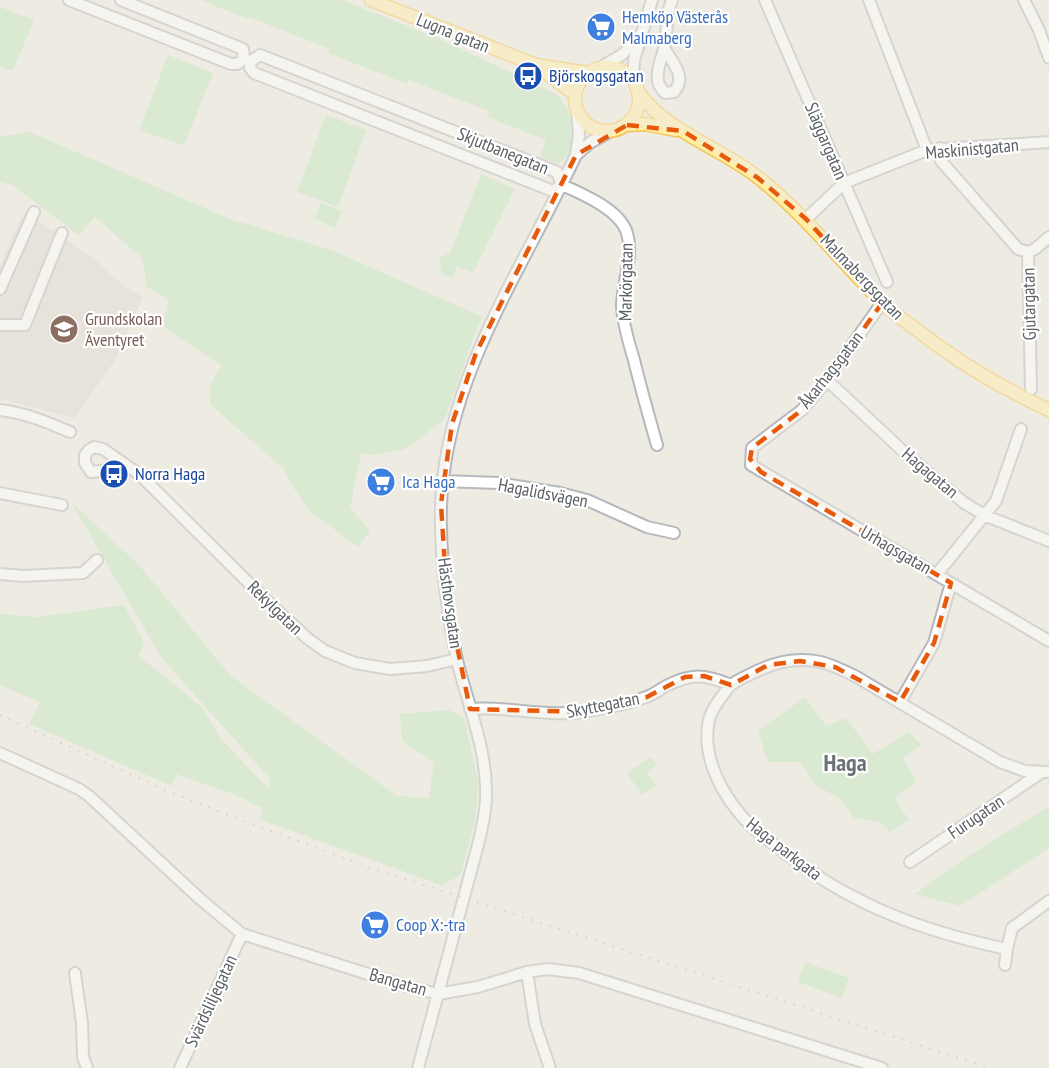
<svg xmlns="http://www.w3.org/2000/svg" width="1049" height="1068" viewBox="0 0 1049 1068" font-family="'PT Sans Narrow',sans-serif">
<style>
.education{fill:#dedad1}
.green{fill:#bfe6be}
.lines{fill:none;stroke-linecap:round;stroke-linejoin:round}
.minor-casing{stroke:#b5b9bd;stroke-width:14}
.major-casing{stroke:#f5c354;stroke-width:15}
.minor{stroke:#fff;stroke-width:10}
.major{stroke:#ffeea6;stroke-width:12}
.rail{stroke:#b4b5b5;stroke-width:2;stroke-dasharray:1.5 8;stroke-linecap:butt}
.marked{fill:none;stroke:#e8590c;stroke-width:4.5;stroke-dasharray:12 8;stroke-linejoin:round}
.labels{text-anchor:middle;stroke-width:4.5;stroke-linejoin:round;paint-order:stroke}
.shop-label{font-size:18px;fill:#366cbe;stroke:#fff;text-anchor:start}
.street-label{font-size:18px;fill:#5a5f64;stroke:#fff}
.transit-label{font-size:18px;fill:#164399;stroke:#fff;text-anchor:start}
.education-label{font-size:18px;fill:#785e54;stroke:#fff;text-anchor:start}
.district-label{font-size:24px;font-weight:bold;fill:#6b7176;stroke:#fff}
</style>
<rect width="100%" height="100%" fill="#eeebe2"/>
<path class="education" d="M25,212L94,259L123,285L143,297L115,360L75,418L0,399V267L13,234Z"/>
<path class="green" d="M200,0H342L438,38L556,94C574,110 583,150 558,164L540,156L546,140L488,117L489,111L409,80L407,84L328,53L330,49L249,17L248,19Z
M0,7L34,20L13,71L0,67Z
M168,55L213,73L184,145L139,130Z
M326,115L366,130L338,207L297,192Z
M30,132L230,219L331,250L483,317L475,333L445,419L404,450L372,455L361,453L350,508L370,530L358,547L310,511L293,487L284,469L210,404C210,385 210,381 222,366L165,328L164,319L169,299L147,287L142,258L95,217L79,235L12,185L0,182V137Z
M481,174L515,189L473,273L457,266L452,278L442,274L439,262L441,257L450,253Z
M321,203L342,211L335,228L314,219Z
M71,502L139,565L231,676L397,796L429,798L434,762L402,741L400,714L449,710L464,718L478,781L476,818L460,876L441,885L259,819L262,808L233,794L176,774L172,786L29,724L40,702L0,685V614L39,617L124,605L144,642L139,656L203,708L219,737L268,788L270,779L161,657Z
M805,697L826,726L846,718L873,754L909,732L922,745L903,758L917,782L894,798L909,820L890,832L880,822L854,818L841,799L815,785L800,762H768L758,731Z
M651,757L657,765L647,773L656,786L642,795L627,773Z
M1046,808L1049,811V848L960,906L915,894L967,857Z
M805,962L849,978L842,998L798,982Z"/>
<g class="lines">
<g class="minor-casing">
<path id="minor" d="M69,0L231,64H237L244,59L243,49L121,0
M765,0L887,282
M869,0L927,150
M1024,0L1039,30L1049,58
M664,48C673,63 687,77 674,92L665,93C661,89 659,86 658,81C656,69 662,59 664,48C668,32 665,16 672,0
M260,55L557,172L562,185L553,191L254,73L250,68L251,61Z
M603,66L623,54L640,35
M633,79L634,60L652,0
M940,148L941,161L1018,249L1028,252
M576,155L591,142L611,131
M562,185C583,194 620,210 627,233C634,256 622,283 622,306C623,325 629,343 634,360C641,389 649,417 657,445
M806,219L844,183L927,150L1049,142
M1028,252L1031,389
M1028,252L1035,249L1049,237
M0,289L34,212
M882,303L827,380L802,410L752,448L751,465L1049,641
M0,325H25L62,233
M827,380L905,453L963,502L984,515L1049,541
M0,410C25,413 47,422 70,432
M128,468L91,472L85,463V455L89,450L94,447L103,449L139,474L268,602L307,638L325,651L355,663L390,669L427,666L457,659
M442,481L499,483L560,493L587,500L647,527L674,533
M0,493L62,505
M0,574L23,576L83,573L97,560
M937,574L996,501L1021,429
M900,702L934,643L951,583
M470,709C509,706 549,718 588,711C607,708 628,704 646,697C653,695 659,690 666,686C692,673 704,674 731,685
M0,753L79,789L89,796L199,898L242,934L409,987L438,994L478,987L527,972L548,969L579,973L882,1068
M910,862L1042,772
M1007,949L1012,928L1049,901
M1005,965L1007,949C921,931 849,904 780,849C764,837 748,825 736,809C717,785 702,751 709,720C711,711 717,703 722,696C725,693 727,688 731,685C737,680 747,676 755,672C775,662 798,657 821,662C833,665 844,671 855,676L1000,762L1025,771L1049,772
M527,972L535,1024L550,1068
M75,973L82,1023L83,1057L87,1068
M180,1068L242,934
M418,1068L479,841C483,823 487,806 486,788C485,744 467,702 457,660C448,617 442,572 441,529C436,389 520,276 576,155L579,135L577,111"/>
</g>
<g class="major-casing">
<path id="major" d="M371,0L536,65L588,73
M575 99a32 32 0 1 1 64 0a32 32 0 1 1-64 0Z
M539,68L575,94
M640,95C670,133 721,148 759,178C805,215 840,260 881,301C890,311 902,319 913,327C956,361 999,387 1049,410
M627,125L645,124L676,130"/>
</g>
<use href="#minor" class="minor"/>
<use href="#major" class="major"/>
<path class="rail" d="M0,715L165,790L228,815L371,868L990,1068"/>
</g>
<path d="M0 0H1049V1068H0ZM627,125L683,131L758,178L806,219L882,303L827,380L802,410L752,448L750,459L761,472L951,583L934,643L900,702L835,667L800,661L768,665L731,685L704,676L685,677L647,697L588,712L470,709L447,597L441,504L452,424L476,353L576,155Z" fill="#eeebe2" fill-opacity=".55" fill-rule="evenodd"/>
<path class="marked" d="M627,125L683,131L758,178L806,219L882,303L827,380L802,410L752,448L750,459L761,472L951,583L934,643L900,702L835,667L800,661L768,665L731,685L704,676L685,677L647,697L588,712L470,709L447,597L441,504L452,424L476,353L576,155Z"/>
<defs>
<g id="supermarket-disc" transform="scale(1.5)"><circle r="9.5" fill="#3f7fe0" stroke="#fff"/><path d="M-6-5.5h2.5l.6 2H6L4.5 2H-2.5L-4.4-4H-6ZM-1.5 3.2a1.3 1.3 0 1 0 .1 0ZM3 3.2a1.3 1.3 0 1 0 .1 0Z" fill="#fff"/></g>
<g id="bus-disc" transform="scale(1.5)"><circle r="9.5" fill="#1a4fb4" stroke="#fff"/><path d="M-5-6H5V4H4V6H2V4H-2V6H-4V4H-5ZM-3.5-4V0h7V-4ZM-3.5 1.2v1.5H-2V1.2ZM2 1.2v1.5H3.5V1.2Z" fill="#fff"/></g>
<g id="school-disc" transform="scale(1.5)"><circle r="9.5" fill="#8d6e63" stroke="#fff"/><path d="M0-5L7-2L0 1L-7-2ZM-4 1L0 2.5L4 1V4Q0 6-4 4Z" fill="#fff"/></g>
</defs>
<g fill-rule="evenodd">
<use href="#supermarket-disc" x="601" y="27"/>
<use href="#bus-disc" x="528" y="76"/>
<use href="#school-disc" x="64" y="329"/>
<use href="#bus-disc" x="114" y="474"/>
<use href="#supermarket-disc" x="381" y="482"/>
<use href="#supermarket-disc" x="375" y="925"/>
</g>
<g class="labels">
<g class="shop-label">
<text x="622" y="23">Hemköp Västerås<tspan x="622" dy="21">Malmaberg</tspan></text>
<text x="402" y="488">Ica Haga</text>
<text x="396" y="931">Coop X:-tra</text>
</g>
<g class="street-label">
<text transform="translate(453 33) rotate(22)" y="6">Lugna gatan</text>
<text transform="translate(826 141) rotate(67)" y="6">Släggargatan</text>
<text transform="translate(972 149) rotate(-5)" y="6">Maskinistgatan</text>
<text transform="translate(503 151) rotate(22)" y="6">Skjutbanegatan</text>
<text transform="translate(862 277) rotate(46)" y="6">Malmabergsgatan</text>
<text transform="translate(626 282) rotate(-89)" y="6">Markörgatan</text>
<text transform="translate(1029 304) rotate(-91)" y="6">Gjutargatan</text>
<text transform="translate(831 370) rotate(-52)" y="6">Åkarhagsgatan</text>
<text transform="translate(930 473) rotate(40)" y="6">Hagagatan</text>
<text transform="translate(543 493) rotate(11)" y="6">Hagalidsvägen</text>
<text transform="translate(896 550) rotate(30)" y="6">Urhagsgatan</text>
<text transform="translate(450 603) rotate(82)" y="6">Hästhovsgatan</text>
<text transform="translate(275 608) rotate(44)" y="6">Rekylgatan</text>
<text transform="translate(603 705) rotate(-11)" y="6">Skyttegatan</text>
<text transform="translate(976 817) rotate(-34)" y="6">Furugatan</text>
<text transform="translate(784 849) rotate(38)" y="6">Haga parkgata</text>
<text transform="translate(398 982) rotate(16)" y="6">Bangatan</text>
<text transform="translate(211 1001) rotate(-65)" y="6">Svärdsliljegatan</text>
</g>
<g class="transit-label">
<text x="549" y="82">Björskogsgatan</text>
<text x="135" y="480">Norra Haga</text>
</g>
<g class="education-label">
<text x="85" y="325">Grundskolan<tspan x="85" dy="21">Äventyret</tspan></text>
</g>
<g class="district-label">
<text x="845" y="771">Haga</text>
</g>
</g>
</svg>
